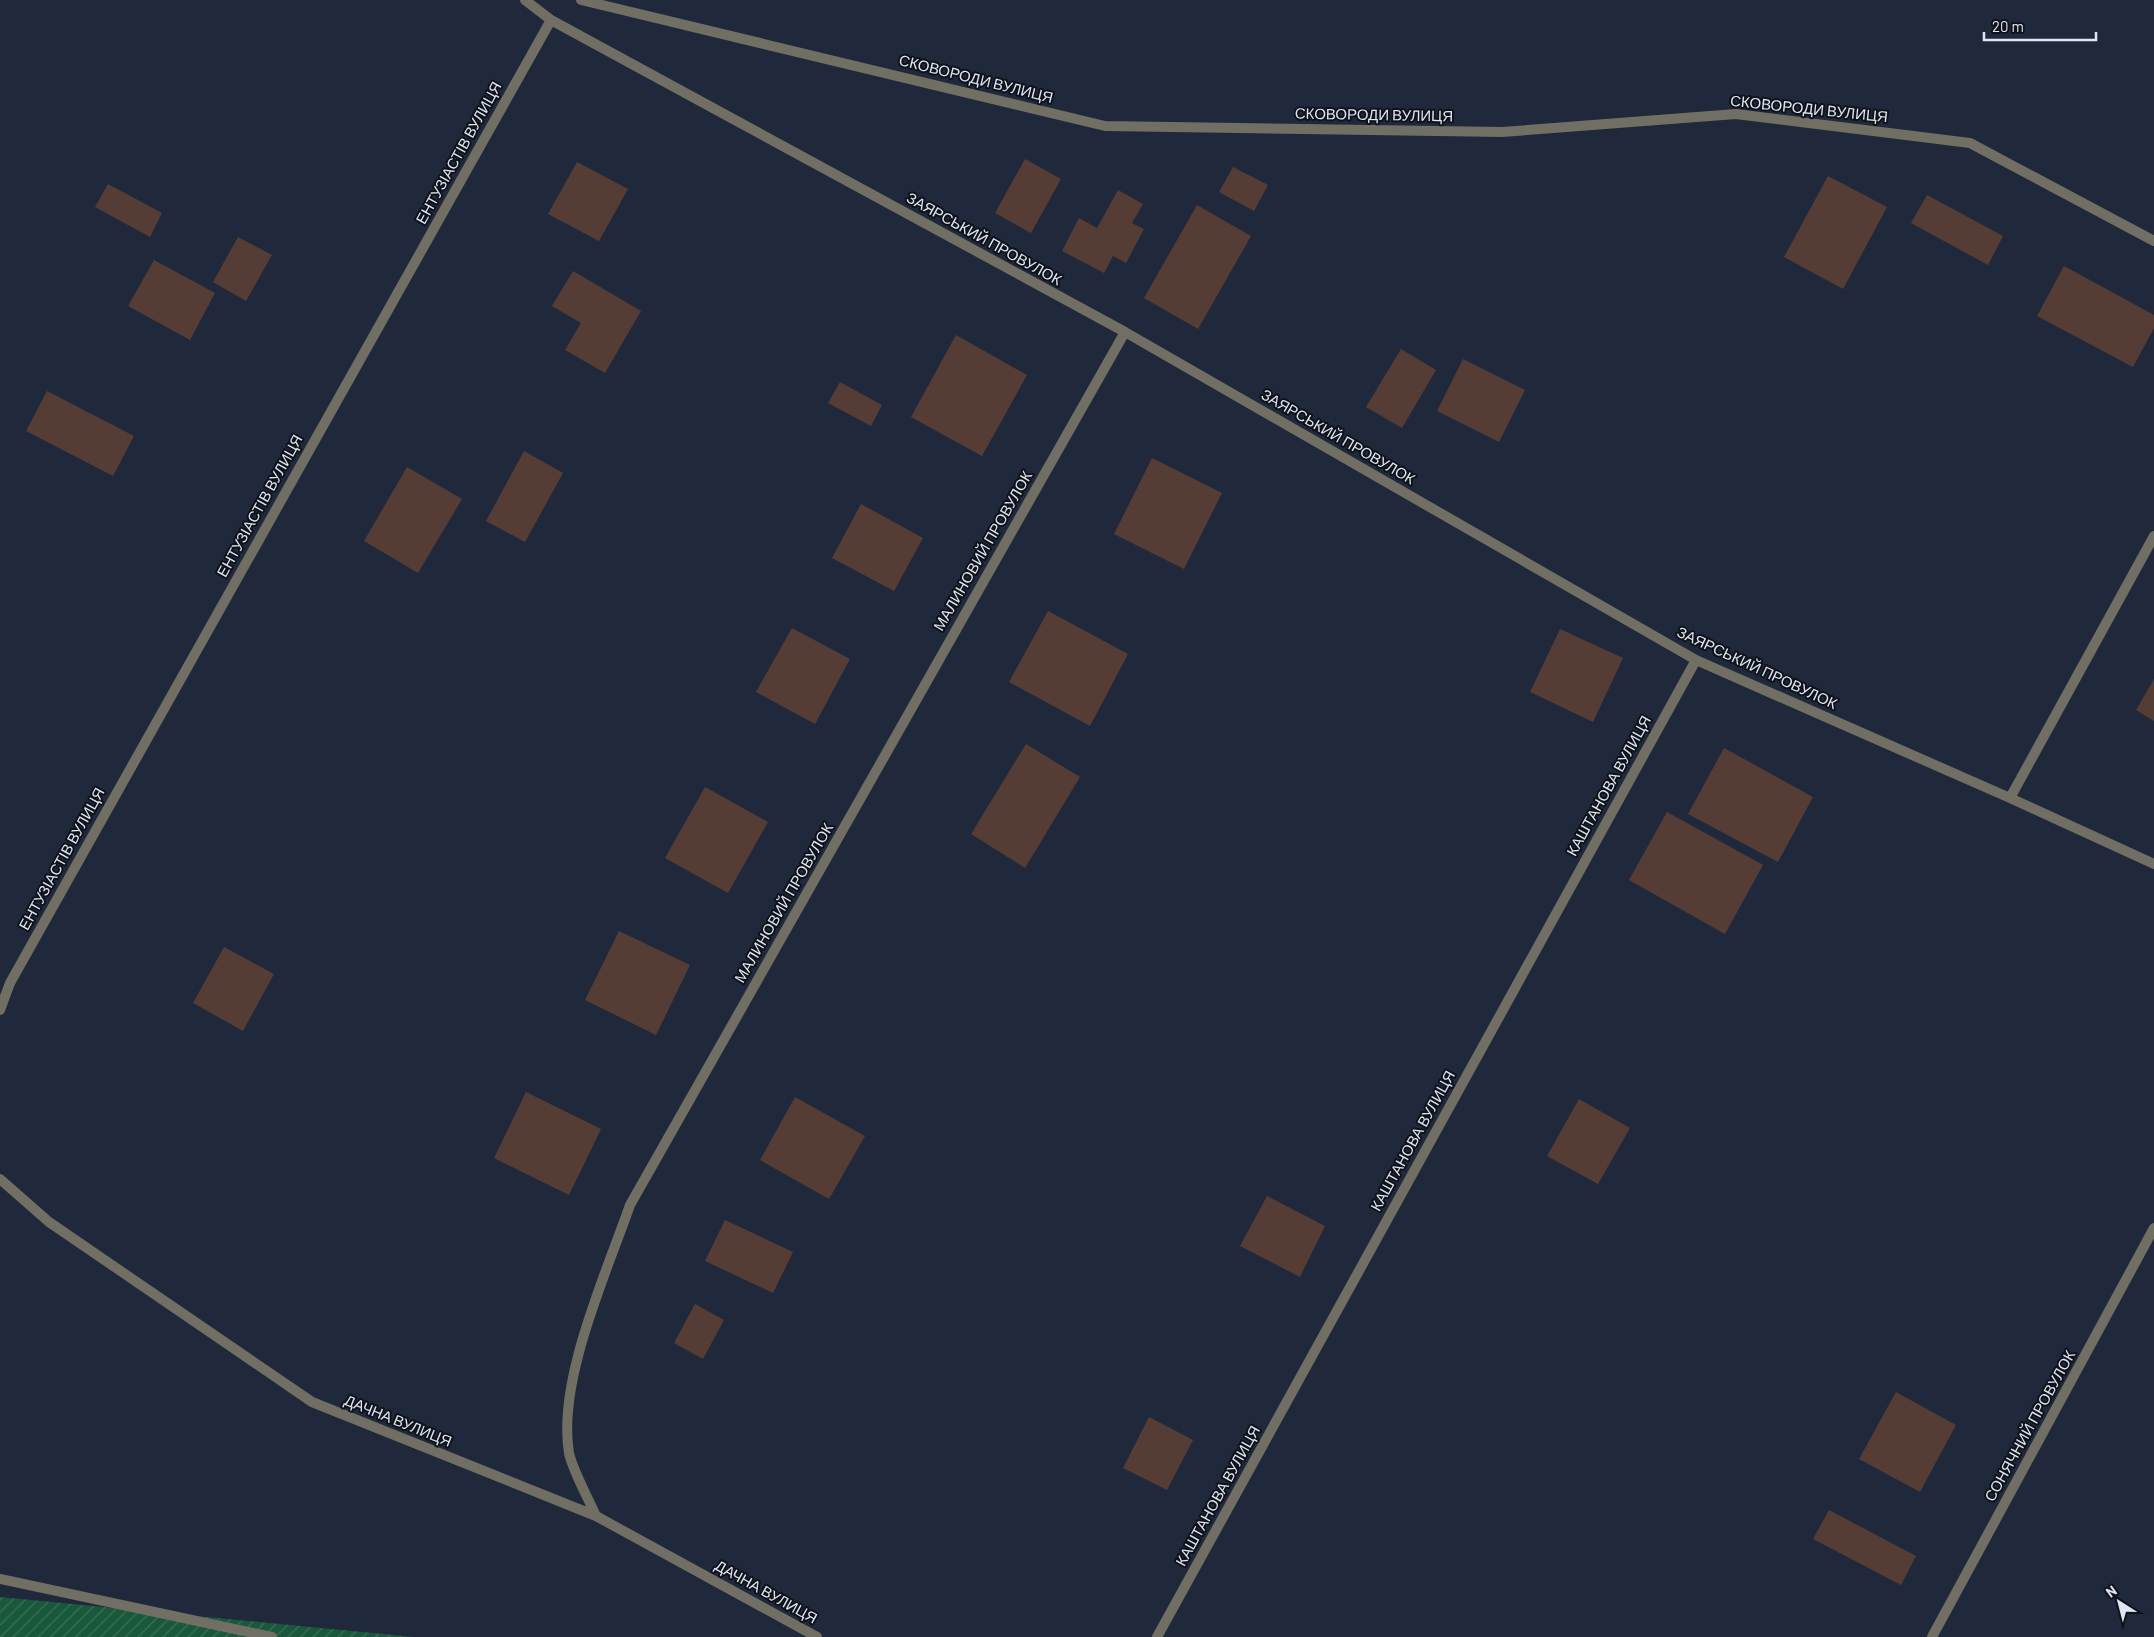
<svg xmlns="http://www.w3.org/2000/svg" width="2154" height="1637" viewBox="0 0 2154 1637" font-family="Barlow,sans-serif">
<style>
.garden{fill:url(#garden-furrows)}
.building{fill:#553d36}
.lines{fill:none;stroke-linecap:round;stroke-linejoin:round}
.lane{stroke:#716e64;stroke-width:10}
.street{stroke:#716e64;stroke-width:10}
.labels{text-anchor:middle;stroke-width:4;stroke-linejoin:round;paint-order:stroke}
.street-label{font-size:15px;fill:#dfe5f1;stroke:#0e121a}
</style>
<defs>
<pattern id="garden-furrows" width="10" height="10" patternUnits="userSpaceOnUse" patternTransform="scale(1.25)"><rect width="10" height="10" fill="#19583b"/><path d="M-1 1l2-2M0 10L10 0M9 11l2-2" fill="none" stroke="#3a7058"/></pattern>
</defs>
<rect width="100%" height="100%" fill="#20293b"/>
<path class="garden" d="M0,1597L414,1637H0Z"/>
<path class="building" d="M1025,159L1061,179L1031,233L995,213Z
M577,162L628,189L599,241L548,214Z
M1233,167L1268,185L1254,211L1219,192Z
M1828,176L1887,207L1843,289L1784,257Z
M108,184L162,213L150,237L95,207Z
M1118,190L1143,204L1132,223L1144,229L1126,263L1113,256L1104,273L1062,251L1079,218L1097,228Z
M1927,195L2003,236L1988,265L1911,223Z
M1197,205L1251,236L1198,329L1144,298Z
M238,237L272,255L246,301L213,282Z
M154,260L215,293L190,340L128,306Z
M2064,266L2154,315V328L2133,367L2037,316Z
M573,271L641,311L605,373L565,350L581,323L552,306Z
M956,335L1027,375L982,456L911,417Z
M1401,349L1436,370L1402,428L1366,407Z
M1463,359L1525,390L1499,442L1437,411Z
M840,382L882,405L871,426L828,403Z
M47,391L134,436L113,476L26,431Z
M524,451L563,473L525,542L486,521Z
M1152,458L1222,493L1184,569L1114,534Z
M407,467L462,499L418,573L364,541Z
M861,504L923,538L894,591L832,558Z
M1048,611L1128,654L1090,726L1009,682Z
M792,628L850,659L815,724L756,692Z
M1560,629L1623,658L1593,722L1530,692Z
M2154,679V721L2136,710Z
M1026,744L1080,777L1025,868L971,834Z
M1724,748L1813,797L1778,862L1688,814Z
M705,787L768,822L728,893L665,858Z
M1667,812L1763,865L1725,934L1629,880Z
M619,931L690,965L656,1035L585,1000Z
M224,947L274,974L243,1031L193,1003Z
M526,1092L601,1129L569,1195L494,1158Z
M795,1097L865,1136L829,1199L760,1160Z
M1579,1099L1630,1128L1598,1184L1547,1156Z
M1267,1196L1325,1226L1300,1277L1240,1246Z
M725,1220L793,1252L773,1293L705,1261Z
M695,1304L724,1320L703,1359L674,1343Z
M1896,1392L1956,1425L1920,1492L1859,1459Z
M1149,1417L1193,1440L1167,1490L1123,1468Z
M1829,1510L1916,1556L1901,1585L1813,1539Z"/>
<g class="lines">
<path class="lane" d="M0,1579L272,1637"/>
<path class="street" d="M525,0L551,20L1125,332L1696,660L2010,798L2154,864
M581,0L1105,126L1502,132L1736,114L1970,143L2154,241
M2010,798L2154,536
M0,1010L10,983L551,20
M0,1179L49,1222L312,1402L596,1516L817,1637
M596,1516C589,1500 572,1469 569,1453C557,1381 606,1274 630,1205L1125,332
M1157,1637L1696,660
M1932,1637L2154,1228"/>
</g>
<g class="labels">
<g class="street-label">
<text transform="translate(976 79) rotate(14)" y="5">СКОВОРОДИ ВУЛИЦЯ</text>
<text transform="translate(1809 109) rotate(6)" y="5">СКОВОРОДИ ВУЛИЦЯ</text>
<text transform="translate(1374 115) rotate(1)" y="5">СКОВОРОДИ ВУЛИЦЯ</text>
<text transform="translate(459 153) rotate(-61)" y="5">ЕНТУЗІАСТІВ ВУЛИЦЯ</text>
<text transform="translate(984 239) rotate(29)" y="5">ЗАЯРСЬКИЙ ПРОВУЛОК</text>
<text transform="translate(1338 437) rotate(30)" y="5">ЗАЯРСЬКИЙ ПРОВУЛОК</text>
<text transform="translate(260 506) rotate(-61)" y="5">ЕНТУЗІАСТІВ ВУЛИЦЯ</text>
<text transform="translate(983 551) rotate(-60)" y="5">МАЛИНОВИЙ ПРОВУЛОК</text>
<text transform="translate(1757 668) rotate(25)" y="5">ЗАЯРСЬКИЙ ПРОВУЛОК</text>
<text transform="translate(1609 786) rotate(-61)" y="5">КАШТАНОВА ВУЛИЦЯ</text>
<text transform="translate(62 859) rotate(-61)" y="5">ЕНТУЗІАСТІВ ВУЛИЦЯ</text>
<text transform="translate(784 903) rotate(-60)" y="5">МАЛИНОВИЙ ПРОВУЛОК</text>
<text transform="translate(1413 1141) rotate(-61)" y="5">КАШТАНОВА ВУЛИЦЯ</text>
<text transform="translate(398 1421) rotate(22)" y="5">ДАЧНА ВУЛИЦЯ</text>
<text transform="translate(2030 1426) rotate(-61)" y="5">СОНЯЧНИЙ ПРОВУЛОК</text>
<text transform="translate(1218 1496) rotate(-61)" y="5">КАШТАНОВА ВУЛИЦЯ</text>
<text transform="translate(766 1592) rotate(29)" y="5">ДАЧНА ВУЛИЦЯ</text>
</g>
</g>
<g transform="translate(2119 1602) rotate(324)" stroke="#0e121a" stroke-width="4" paint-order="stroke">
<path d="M0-4L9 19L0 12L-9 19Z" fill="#dfe5f1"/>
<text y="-8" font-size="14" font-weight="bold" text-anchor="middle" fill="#dfe5f1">N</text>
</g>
<path d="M1984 32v8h112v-8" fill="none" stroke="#dfe5f1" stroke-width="2.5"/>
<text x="1992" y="32" font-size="15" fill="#dfe5f1" stroke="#0e121a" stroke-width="4" paint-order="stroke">20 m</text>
</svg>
